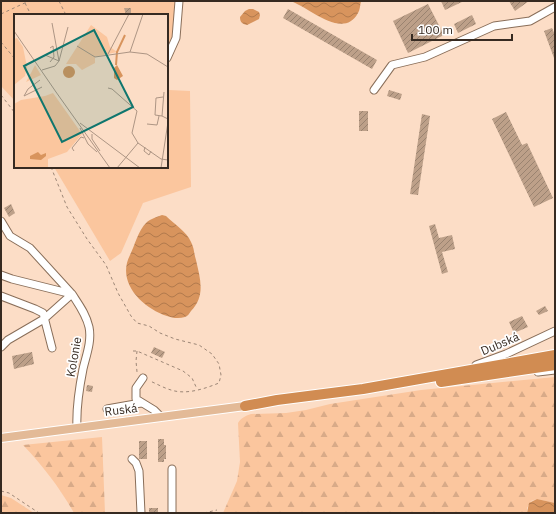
<svg xmlns="http://www.w3.org/2000/svg" width="556" height="514" viewBox="0 0 556 514" font-family="'IBM Plex Sans',sans-serif">
<style>
.forest{fill:url(#forest-firs)}
.green{fill:#fbc69e}
.water{fill:url(#water-waves)}
.building{fill:url(#building-hatch)}
.lines{fill:none;stroke-linecap:round;stroke-linejoin:round}
.minor-casing{stroke:#896e59;stroke-width:9}
.major-casing{stroke:#fff;stroke-width:10}
.highway-casing{stroke:#fff;stroke-width:12}
.path{stroke:#9c8676;stroke-width:1;stroke-dasharray:3 3;stroke-linecap:butt}
.minor{stroke:#fff;stroke-width:7}
.major{stroke:#e3ba97;stroke-width:8}
.highway{stroke:#d18c52;stroke-width:10}
.labels{text-anchor:middle;stroke-width:3.5;stroke-linejoin:round;paint-order:stroke}
.street-label{font-size:12px;fill:#362a21;stroke:#fff}
.inset-river{fill:none;stroke:#d8945d;stroke-width:2}
.inset-road{fill:none;stroke:#ad9584;stroke-width:1}
.view{fill:#0f766e;fill-opacity:0.15;stroke:#0f766e;stroke-width:2}
.inset-edge{fill:none;stroke:#362a21;stroke-width:2}
</style>
<defs>
<pattern id="forest-firs" width="22" height="20" patternUnits="userSpaceOnUse"><rect width="22" height="20" fill="#fbc69e"/><path d="M5 1l3.5 6h-7zM16 11l3.5 6h-7z" fill="#d8aa88"/></pattern>
<pattern id="water-waves" width="16" height="10" patternUnits="userSpaceOnUse"><rect width="16" height="10" fill="#d8945d"/><path d="M0 5q4-4 8 0t8 0" fill="none" stroke="#b0794c"/></pattern>
<pattern id="building-hatch" width="6" height="6" patternUnits="userSpaceOnUse"><rect width="6" height="6" fill="#bda089"/><path d="M-1 1l2-2M0 6l6-6M5 7l2-2" fill="none" stroke="#9a8370"/></pattern>
</defs>
<rect width="100%" height="100%" fill="#fcddc6"/>
<path class="forest" d="M555,377V503L537,499L531,501L527,508V513H223L237,481L240,462L238,423C241,418 245,416 251,414L286,413L306,410L330,404L421,390Z
M102,437L105,513H74C60,488 43,466 23,445Z
M1,495L11,498L34,513H1Z"/>
<path class="green" d="M1,1H175L173,37L167,50V15H15V101L1,86Z
M167,87L169,90L190,91L191,187L143,203L121,253L110,261L54,167H167Z"/>
<path class="water" d="M290,1H361C360,5 360,10 358,13C343,41 308,6 290,1Z
M249,9H253L259,12L260,15L259,19L247,25C242,24 240,22 240,17L245,11Z
M162,215L166,216C174,224 187,232 191,242C194,247 194,254 196,260C200,278 206,296 191,311C189,314 188,316 185,317C179,319 172,318 167,316C142,308 116,282 130,255C135,245 138,231 146,223C150,219 157,217 162,215Z
M537,499L555,503V513H527L529,503Z"/>
<path class="building" d="M441,1H464L445,10Z
M509,1H529L515,11Z
M428,4L444,35L408,53L393,21Z
M124,8H131V15H126Z
M288,9L377,60L372,69L283,18Z
M472,15L476,24L458,33L454,24Z
M552,28L555,35L554,58L544,31Z
M389,90L402,94L400,100L387,96Z
M359,111H368V131H359Z
M506,112L522,145L527,143L553,198L534,207L492,119Z
M422,114L430,116L418,195L410,194Z
M11,204L15,213L9,217L4,208Z
M435,224L439,238L452,235L455,249L442,252L448,272L442,274L429,226Z
M545,306L548,311L539,315L536,311Z
M522,316L528,327L514,333L509,322Z
M154,347L165,352L162,358L151,353Z
M32,352L34,364L14,369L12,356Z
M87,385L93,386L92,392L86,391Z
M158,439H164V445H166V459H164V462H158Z
M139,441H147V459H139Z
M149,508H158V513H149Z"/>
<g class="lines">
<g class="minor-casing">
<path id="minor" d="M167,58L176,38L179,1
M374,90L392,65L425,57L494,26L530,21L555,7
M1,221L10,236L30,248L72,294L44,319L8,340L1,347
M1,275L12,279L72,294C79,305 86,314 89,327C92,341 86,356 83,369C79,389 76,408 77,428
M1,296L35,309L43,313L52,348
M476,365L506,354L555,331
M538,372L555,370
M143,378L136,388V399L154,410L161,417
M107,409L141,403
M132,459L136,463L139,471L141,513
M172,469V513"/>
</g>
<g class="major-casing">
<path id="major" d="M1,438L245,406"/>
</g>
<g class="highway-casing">
<path id="highway" d="M441,382L555,365
M245,406L277,400L363,389L555,355"/>
</g>
<path class="path" d="M59,1L66,15
M25,3L31,15
M1,14L29,1
M1,42L15,59
M1,95L15,113
M51,167L67,207L87,239L106,265L118,293L131,316L137,323L149,326L160,333L175,339L199,345L212,354L219,364L221,375L219,383C204,389 186,395 171,390C164,388 157,384 150,381
M133,351H137L183,371L192,378L197,389
M137,351L136,361L137,372
M1,491L9,493L39,513
M204,513L217,510"/>
<use href="#minor" class="minor"/>
<use href="#major" class="major"/>
<use href="#highway" class="highway"/>
</g>
<g class="labels">
<g class="street-label">
<text transform="translate(500 344) rotate(-23)" y="4">Dubská</text>
<text transform="translate(74 357) rotate(-80)" y="4">Kolonie</text>
<text transform="translate(121 410) rotate(-7)" y="4">Ruská</text>
</g>
</g>
<g transform="translate(14 14)">
<rect width="154" height="154" fill="#fcddc6"/>
<path d="M3,24L9,33L13,53L11,62L0,71V25ZM21,51L27,61L12,68L17,59ZM39,79L68,120L53,138L34,145V154H0V90L7,86L31,82Z" fill="#fbc69e"/>
<path d="M77,11L93,23L96,33L103,38L81,43V49L68,56L62,50H52Z" fill="#fbc69e"/>
<path d="M103,51L109,62L103,66L100,64V54ZM49 58a6 6 0 1 1 12 0a6 6 0 1 1-12 0ZM24,138L27,141L32,139V142L27,146L16,145V142Z" fill="#d8945d"/>
<path class="inset-river" d="M102,51L103,38L111,21"/>
<path class="inset-road" d="M0,17L42,78M63,32L81,43L116,38L133,40L154,53M116,38L129,0M94,40L115,0M31,41L45,47L54,13M36,48L40,43L39,32L36,34M28,56L41,52L45,47L38,9M94,74L98,75L123,97L118,119L124,129M42,78L96,154M150,78L148,102L154,105M10,82L14,75L26,66M10,82L28,73M148,102L141,101L142,84L149,83M66,109L126,154M133,110L143,111L145,102M66,114L74,130L83,138M78,120V125L86,137M131,133L130,137L135,141L137,137M60,137L58,134L67,123L70,124M103,154L124,129L147,145L154,146M147,154L154,108"/>
<path class="view" d="M80,16L119,93L48,128L10,52Z"/>
<rect width="154" height="154" class="inset-edge"/>
</g>
<rect width="556" height="514" fill="none" stroke="#362a21" stroke-width="4"/>
<path d="M412 34v6h100v-6" fill="none" stroke="#362a21" stroke-width="2"/>
<text x="418" y="34" font-size="12" fill="#362a21" stroke="#ffffff" stroke-width="3" paint-order="stroke">100 m</text>
</svg>
